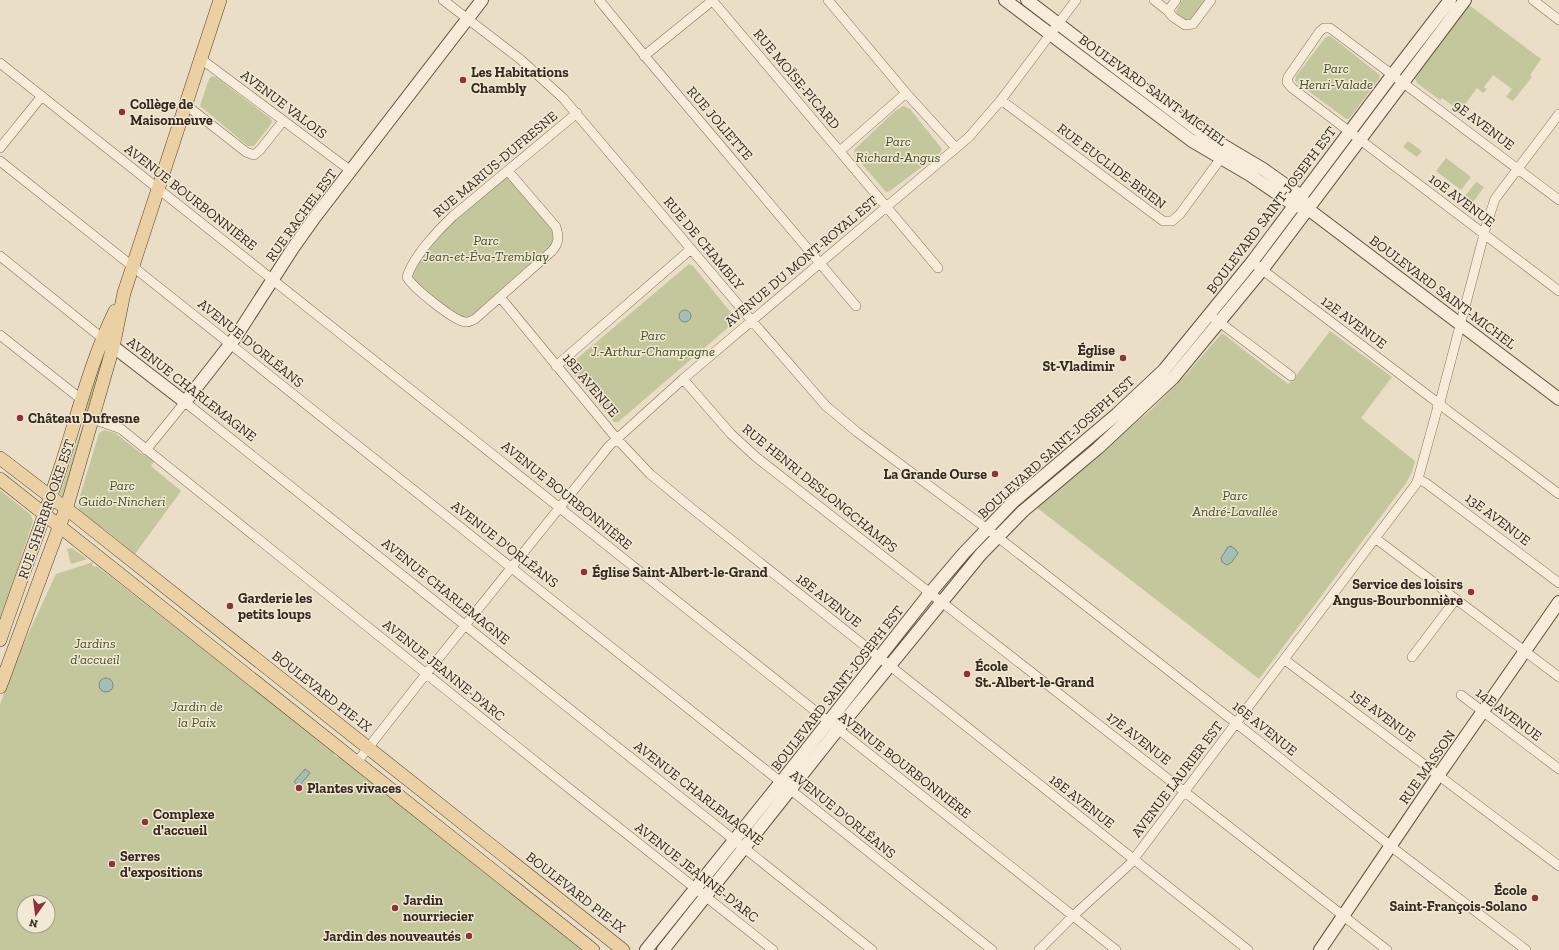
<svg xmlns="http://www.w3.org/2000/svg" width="1559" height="950" viewBox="0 0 1559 950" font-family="'Zilla Slab',serif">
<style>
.green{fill:#c4c79b;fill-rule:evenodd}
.water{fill:#a7beb6;stroke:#6f8c83}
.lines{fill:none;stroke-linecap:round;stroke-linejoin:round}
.street-casing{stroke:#84705e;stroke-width:10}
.secondary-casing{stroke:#665241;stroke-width:14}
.primary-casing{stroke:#523f31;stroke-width:14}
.street{stroke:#f6ecd9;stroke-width:9}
.secondary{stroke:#f6ecd9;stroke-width:12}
.primary{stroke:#ead0a2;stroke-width:13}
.poi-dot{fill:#8d3337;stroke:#f2e9d5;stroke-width:1.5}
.labels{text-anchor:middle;stroke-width:3;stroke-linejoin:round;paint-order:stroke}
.park-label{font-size:14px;font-style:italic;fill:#475028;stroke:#f2e9d5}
.poi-label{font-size:14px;font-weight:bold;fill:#352920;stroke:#f2e9d5;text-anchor:start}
.street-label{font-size:14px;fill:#352920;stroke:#f2e9d5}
</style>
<rect width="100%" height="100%" fill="#eadec6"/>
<path class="green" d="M1182,0H1207L1192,19L1185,20L1178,16L1176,11Z
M1469,5L1541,59L1530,75L1532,77L1513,101L1506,97L1512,89L1493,75L1484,87L1487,89L1483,93L1477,88L1460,111L1442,98L1440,100L1417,83L1415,78Z
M1329,36L1333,38L1380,75L1379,79L1349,119H1346L1295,81L1296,76L1325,38Z
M212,76L216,77L271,119L272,121L271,124L254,146H248L200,106L209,79Z
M903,106L910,109L942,149L940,153L890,191L886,192L855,156L854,150L895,111Z
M1408,141L1422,151L1417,157L1403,147Z
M1446,158L1471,177L1461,190L1436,171Z
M508,171L556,227L558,244L466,323L410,283L409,268L436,232Z
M1476,182L1484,187L1473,202L1465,196Z
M689,264L693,266L737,320L618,422H614L569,369L568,366Z
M1330,331L1392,377L1361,418L1415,461L1412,472L1406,483L1259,679L1036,507L1152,409L1184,377L1222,333L1288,384L1295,377Z
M104,354L105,355L64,496H62L60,494L85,419L86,405Z
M104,430L115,433L142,454L155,460L151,466L181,491L135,554L103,528L101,530L79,511V506H77L99,433Z
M0,490L31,515L33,521L0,623Z
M72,548L87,559L71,564L67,549Z
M93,562L92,565L95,567L97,566L333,751L334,755L337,757L339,756L584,950H0V705L10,673L56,574ZM24,902H48V926H24Z"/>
<path class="water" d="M679 316a6 6 0 1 1 12 0a6 6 0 1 1-12 0Z
M1228,547L1231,546L1236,550L1238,553L1232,562L1227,565L1222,562L1221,558Z
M99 685a7 7 0 1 1 14 0a7 7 0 1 1-14 0Z
M305,769L310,773L299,786L294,782Z"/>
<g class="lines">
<g class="street-casing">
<path id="street" d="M443,0L520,59L563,98L752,321L826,406L857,432L986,528L1236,723L1397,851L1526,950
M599,0L649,61L856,306
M712,0L938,268
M828,0L906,93L956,148
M1154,0L1168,11L1173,17L1185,25L1193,24L1211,0
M1533,0L1559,20
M1168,11L1176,0
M644,56L713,0
M201,59L351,171
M0,63L1116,950
M1001,100L1163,221H1172L1180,214L1224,154
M186,105L246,152L254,155L260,150L283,121
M1559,114L1495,199L1487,223L1440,402L1441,405L1447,410L1559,494
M0,148L42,96
M840,151L906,93
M0,161L992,950
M508,171L556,227C559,237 559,243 552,251L475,319C472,320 468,323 466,322C455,322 412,287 407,277C413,257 437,231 453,216L577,113
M1559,200L1330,28H1324L1320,31L1288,77L1287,82L1292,88L1559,291
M0,256L102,338
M500,297L617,439L650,474L695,511L1248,950
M1214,318L1291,376
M0,335L82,400
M556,366L691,249
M683,379L731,434L756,457L1387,950
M93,419L121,429L570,789L773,950
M146,450L185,402L872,950
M1418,479L1426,483L1559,583
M1375,538L1559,677
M1412,657L1456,599
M1285,660L1559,866
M1461,695L1559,769
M357,762L426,674L609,446L683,379L969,137L1001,100L1076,0
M1039,950L1073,916L1130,864L1416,484L1418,479L1437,410L1438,403L1252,262"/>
</g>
<g class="secondary-casing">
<path id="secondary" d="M1005,0L1192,141L1250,175L1294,205L1308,209L1559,399
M1027,0L1199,131L1263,169L1301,196L1304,202
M106,341L185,402L235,338L293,248L315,217L482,0
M646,950L781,782L930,593L964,553L1013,502L1117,414L1164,370L1252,262L1393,74L1450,0
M663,950L843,723L981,554L1023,511L1098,448L1173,378L1262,270L1465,0
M1320,950L1442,770L1559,602"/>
</g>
<g class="primary-casing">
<path id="primary" d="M0,458L77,517L623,950
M0,479L593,950
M0,640C20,581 42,524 61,466C78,414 91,360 115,311
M0,687L68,503L113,347L124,293L220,0"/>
</g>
<use href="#street" class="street"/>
<use href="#secondary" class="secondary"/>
<use href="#primary" class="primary"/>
</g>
<g class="poi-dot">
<circle cx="463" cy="80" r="4"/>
<circle cx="122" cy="112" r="4"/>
<circle cx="1123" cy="358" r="4"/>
<circle cx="20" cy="418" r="4"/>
<circle cx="995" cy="474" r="4"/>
<circle cx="584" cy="572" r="4"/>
<circle cx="1471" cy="592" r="4"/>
<circle cx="230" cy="606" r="4"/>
<circle cx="967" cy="674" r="4"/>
<circle cx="299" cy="788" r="4"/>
<circle cx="145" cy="822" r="4"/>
<circle cx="112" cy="864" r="4"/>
<circle cx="1535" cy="898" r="4"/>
<circle cx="395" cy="908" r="4"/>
<circle cx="469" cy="936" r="4"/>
</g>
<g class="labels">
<g class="park-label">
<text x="1336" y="73">Parc<tspan x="1336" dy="16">Henri-Valade</tspan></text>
<text x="898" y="146">Parc<tspan x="898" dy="16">Richard-Angus</tspan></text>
<text x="486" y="245">Parc<tspan x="486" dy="16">Jean-et-Éva-Tremblay</tspan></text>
<text x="653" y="340">Parc<tspan x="653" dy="16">J.-Arthur-Champagne</tspan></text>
<text x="122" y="490">Parc<tspan x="122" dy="16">Guido-Nincheri</tspan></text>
<text x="1235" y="500">Parc<tspan x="1235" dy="16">André-Lavallée</tspan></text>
<text x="95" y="648">Jardins<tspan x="95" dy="16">d'accueil</tspan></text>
<text x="197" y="711">Jardin de<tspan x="197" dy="16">la Paix</tspan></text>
</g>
<g class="poi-label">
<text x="471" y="77">Les Habitations<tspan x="471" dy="16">Chambly</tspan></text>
<text x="130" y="109">Collège de<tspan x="130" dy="16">Maisonneuve</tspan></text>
<text x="1115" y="355" text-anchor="end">Église<tspan x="1115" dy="16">St-Vladimir</tspan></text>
<text x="28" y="423">Château Dufresne</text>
<text x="987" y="479" text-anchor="end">La Grande Ourse</text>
<text x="592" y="577">Église Saint-Albert-le-Grand</text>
<text x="1463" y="589" text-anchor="end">Service des loisirs<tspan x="1463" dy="16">Angus-Bourbonnière</tspan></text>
<text x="238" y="603">Garderie les<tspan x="238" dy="16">petits loups</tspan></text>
<text x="975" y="671">École<tspan x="975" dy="16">St.-Albert-le-Grand</tspan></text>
<text x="307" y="793">Plantes vivaces</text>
<text x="153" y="819">Complexe<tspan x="153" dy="16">d'accueil</tspan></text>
<text x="120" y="861">Serres<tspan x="120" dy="16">d'expositions</tspan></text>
<text x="1527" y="895" text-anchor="end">École<tspan x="1527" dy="16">Saint-François-Solano</tspan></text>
<text x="403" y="905">Jardin<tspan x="403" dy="16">nourriecier</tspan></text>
<text x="461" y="941" text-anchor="end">Jardin des nouveautés</text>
</g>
<g class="street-label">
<text transform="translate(797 79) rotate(50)" y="5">RUE MOÏSE-PICARD</text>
<text transform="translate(1153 90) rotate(36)" y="5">BOULEVARD SAINT-MICHEL</text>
<text transform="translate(284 104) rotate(37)" y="5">AVENUE VALOIS</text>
<text transform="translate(720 123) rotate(49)" y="5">RUE JOLIETTE</text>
<text transform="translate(1484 125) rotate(37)" y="5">9E AVENUE</text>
<text transform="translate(495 164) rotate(-40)" y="5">RUE MARIUS-DUFRESNE</text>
<text transform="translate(1112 166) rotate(37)" y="5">RUE EUCLIDE-BRIEN</text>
<text transform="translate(191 197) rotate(38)" y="5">AVENUE BOURBONNIÈRE</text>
<text transform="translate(1462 200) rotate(37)" y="5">10E AVENUE</text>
<text transform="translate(1271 210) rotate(-53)" y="5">BOULEVARD SAINT-JOSEPH EST</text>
<text transform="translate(301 215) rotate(-54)" y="5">RUE RACHEL EST</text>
<text transform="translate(704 243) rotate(50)" y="5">RUE DE CHAMBLY</text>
<text transform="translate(801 261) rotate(-40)" y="5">AVENUE DU MONT-ROYAL EST</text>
<text transform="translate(1443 292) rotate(37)" y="5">BOULEVARD SAINT-MICHEL</text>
<text transform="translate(1354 322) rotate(37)" y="5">12E AVENUE</text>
<text transform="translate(251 343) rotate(39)" y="5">AVENUE D'ORLÉANS</text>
<text transform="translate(591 385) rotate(50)" y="5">18E AVENUE</text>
<text transform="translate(192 389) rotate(38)" y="5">AVENUE CHARLEMAGNE</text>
<text transform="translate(1056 447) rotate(-42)" y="5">BOULEVARD SAINT-JOSEPH EST</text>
<text transform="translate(820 488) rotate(39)" y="5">RUE HENRI DESLONGCHAMPS</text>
<text transform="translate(567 495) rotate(39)" y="5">AVENUE BOURBONNIÈRE</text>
<text transform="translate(46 509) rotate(-71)" y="5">RUE SHERBROOKE EST</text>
<text transform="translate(1498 519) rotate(37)" y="5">13E AVENUE</text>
<text transform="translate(505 544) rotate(38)" y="5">AVENUE D'ORLÉANS</text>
<text transform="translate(446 591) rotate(39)" y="5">AVENUE CHARLEMAGNE</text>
<text transform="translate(829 600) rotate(38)" y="5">18E AVENUE</text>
<text transform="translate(444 670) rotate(39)" y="5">AVENUE JEANNE-D'ARC</text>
<text transform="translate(837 688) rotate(-52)" y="5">BOULEVARD SAINT-JOSEPH EST</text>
<text transform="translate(322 691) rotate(38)" y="5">BOULEVARD PIE-IX</text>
<text transform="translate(1509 714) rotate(37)" y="5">14E AVENUE</text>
<text transform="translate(1383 715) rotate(37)" y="5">15E AVENUE</text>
<text transform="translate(1265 728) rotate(39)" y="5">16E AVENUE</text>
<text transform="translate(1139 738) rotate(38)" y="5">17E AVENUE</text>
<text transform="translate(905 765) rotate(38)" y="5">AVENUE BOURBONNIÈRE</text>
<text transform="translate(1427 767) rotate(-55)" y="5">RUE MASSON</text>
<text transform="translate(1177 779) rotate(-53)" y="5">AVENUE LAURIER EST</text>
<text transform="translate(699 793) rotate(38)" y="5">AVENUE CHARLEMAGNE</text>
<text transform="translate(1082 801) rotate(38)" y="5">18E AVENUE</text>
<text transform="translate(843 814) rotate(39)" y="5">AVENUE D'ORLÉANS</text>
<text transform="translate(697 872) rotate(38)" y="5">AVENUE JEANNE-D'ARC</text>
<text transform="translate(576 892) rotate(38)" y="5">BOULEVARD PIE-IX</text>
</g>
</g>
<g transform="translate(36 914) rotate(194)"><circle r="19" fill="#f2e9d5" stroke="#a69c8d"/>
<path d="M0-3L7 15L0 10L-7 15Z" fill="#8d3337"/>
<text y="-6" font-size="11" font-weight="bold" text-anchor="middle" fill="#352920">N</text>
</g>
</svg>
